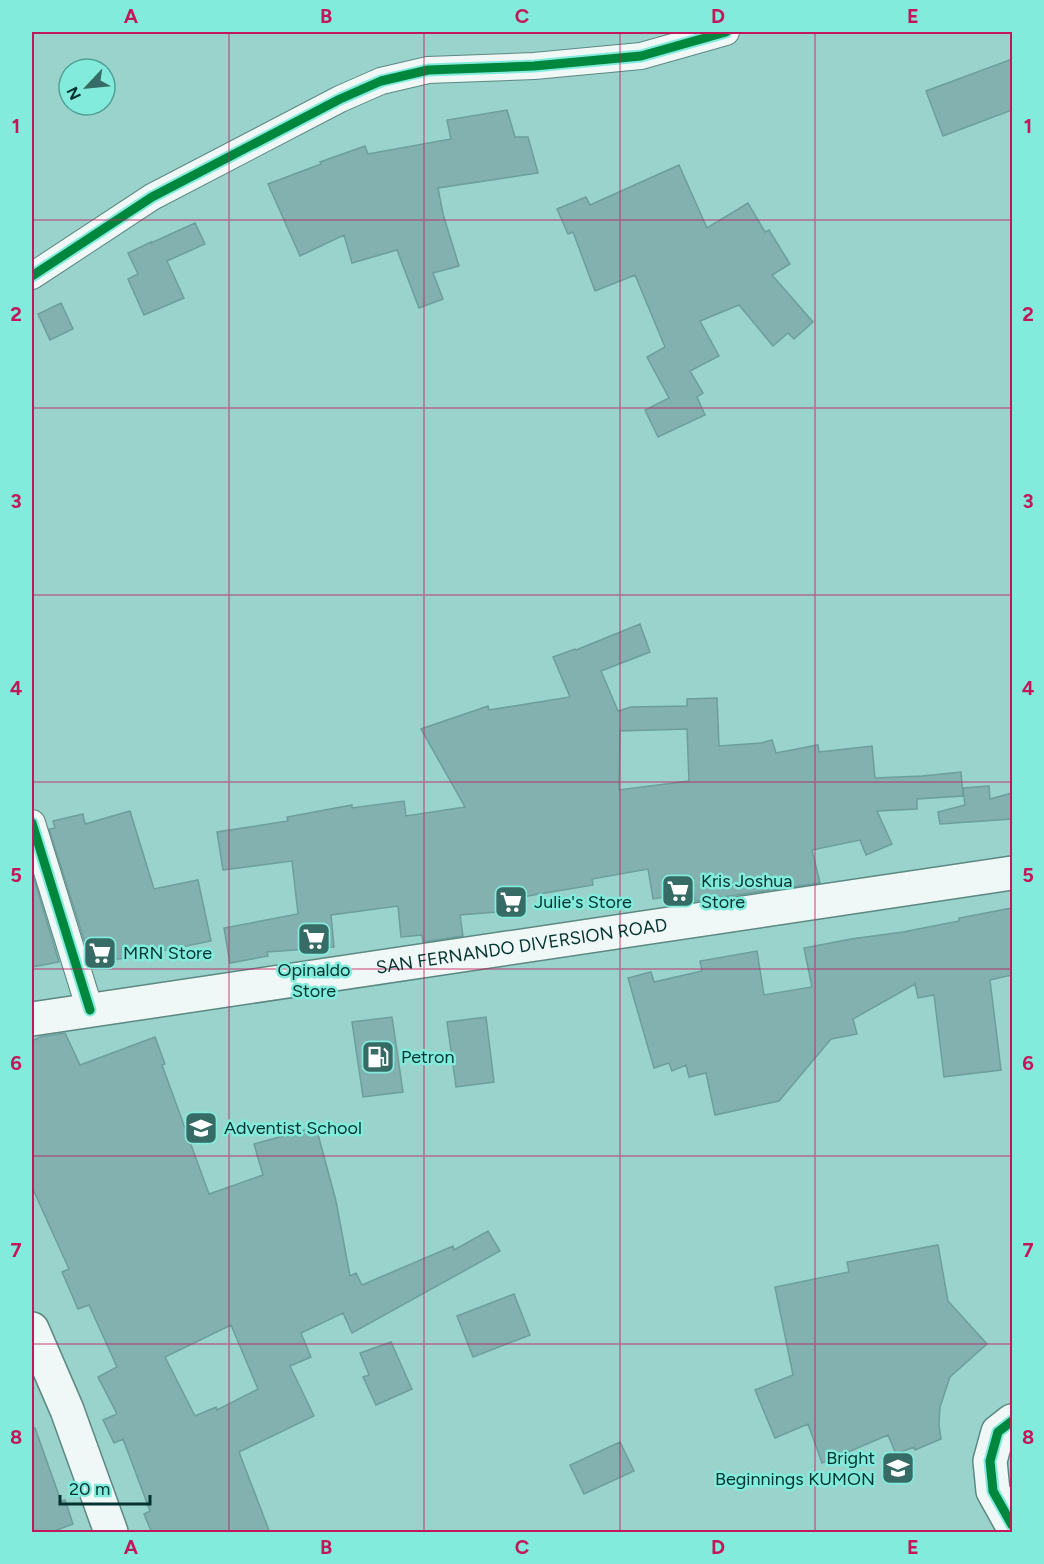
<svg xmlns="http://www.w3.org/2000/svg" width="1044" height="1564" viewBox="0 0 1044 1564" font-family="Figtree,sans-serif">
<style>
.building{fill:#82b1b0;stroke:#6c9e9c;stroke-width:1.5;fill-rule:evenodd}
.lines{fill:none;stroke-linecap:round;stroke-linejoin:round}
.street-casing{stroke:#5c8882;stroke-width:28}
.secondary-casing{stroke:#5c8882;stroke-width:36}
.highway-casing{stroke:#5c8882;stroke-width:36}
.street{stroke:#f0f8f7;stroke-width:26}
.secondary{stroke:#f0f8f7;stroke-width:33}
.highway{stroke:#f0f8f7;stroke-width:33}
.cycleway-casing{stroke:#82ebdc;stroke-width:13}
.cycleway{stroke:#00873e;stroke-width:9}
.grid{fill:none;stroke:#c2185b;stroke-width:1.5;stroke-opacity:0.55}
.labels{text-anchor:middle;stroke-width:5;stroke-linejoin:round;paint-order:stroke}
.poi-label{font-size:18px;fill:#02332e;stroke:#82ebdc;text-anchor:start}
.street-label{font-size:18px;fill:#02332e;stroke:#82ebdc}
.neatline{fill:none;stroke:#c2185b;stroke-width:2}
.grid-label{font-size:20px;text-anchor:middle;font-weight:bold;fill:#c2185b}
</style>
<rect width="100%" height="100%" fill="#9ad3cb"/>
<path class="building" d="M1012,59V110L943,136L926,91Z
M507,110L515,137H528L538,173L438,188L443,214L459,266L433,273L443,299L419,308L397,250L352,263L344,235L300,256L268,184L321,164L320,162L365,146L368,154L451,139L447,120Z
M679,165L707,228L748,203L765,232L769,230L790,264L772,275L813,322L794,339L788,333L773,346L739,305L700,321L719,356L690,371L703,393L697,397L705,415L658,437L645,410L669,398L647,357L665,347L635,275L595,291L573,232L568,234L557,209L586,197L590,205Z
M195,223L205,244L167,261L184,298L144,315L128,279L138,274L128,253L151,242V243Z
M61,303L73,329L50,340L38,314Z
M640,624L650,652L601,671L618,711L631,707L687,706V699L717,698L719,746L761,743L772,740L776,753L818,745L819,752L872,746L875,778L922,776L961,772L963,796L917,799V809L877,811L892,844L866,855L860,840L812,850L820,883L695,901L694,892L653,899L648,869L592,879L593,885L522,897L523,910L460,915L463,936L423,942L422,935L401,937L398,906L331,915L334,947L267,952L268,956L230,963L224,928L298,914L292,861L223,870L217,832L288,821L287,817L352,805V808L404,801L406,816L465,807L421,729L488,706L489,710L570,697L553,657L575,649L576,650ZM687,729L689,781L619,790L620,731Z
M989,786L990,799L1012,793V819L940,824L938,812L965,805L963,788Z
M130,811L154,889L198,880L211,941L127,958L91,962L49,829L55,828L53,821L83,814L85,824Z
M32,872L59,962L32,967Z
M1012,908V975L990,980L1001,1070L944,1077L934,995L918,998L915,984L853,1019L857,1034L831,1039L779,1101L715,1115L706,1073L689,1077L686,1065L672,1071L669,1063L654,1068L628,978L651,972L654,982L702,971L700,961L757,951L764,995L812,987L804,948L851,939L903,932L959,921V918Z
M392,1017L403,1092L363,1097L352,1022Z
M486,1017L494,1082L456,1087L447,1022Z
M65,1033L80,1065L155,1037L165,1064L162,1065L209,1194L263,1175L254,1144L316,1127L336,1201L350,1276L356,1273L362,1285L453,1246L454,1250L488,1231L500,1251L352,1333L343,1313L301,1333L311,1357L290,1366L314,1416L239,1452L270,1533H152L144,1514L150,1511L123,1439L114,1443L103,1420L117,1414L98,1377L117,1367L89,1305L78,1309L62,1272L69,1269L32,1187V1041L40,1037ZM231,1325L258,1389L217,1410L216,1407L195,1416L165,1357Z
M938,1245L948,1301L987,1344L950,1377L940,1407L939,1424L941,1439L915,1450L914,1447L896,1454L888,1435L822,1463L808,1424L775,1438L755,1390L793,1375L775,1287L849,1272L847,1262Z
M514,1294L530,1335L473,1357L457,1316Z
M391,1342L412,1389L376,1405L363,1377L369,1375L360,1353Z
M35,1428L61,1501L65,1500L73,1524L49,1533H32V1429Z
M620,1442L634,1471L584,1494L570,1465Z"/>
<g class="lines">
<g class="street-casing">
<path id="street" d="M32,276L152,197L340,99L381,81L428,70L534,66L641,56L726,32
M32,823L90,1010"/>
</g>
<g class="secondary-casing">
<path id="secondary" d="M32,1329L67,1410L111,1532
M1012,1421L998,1432L990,1461L993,1491L1012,1525"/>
</g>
<g class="highway-casing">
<g id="highway">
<path id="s1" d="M32,1019L1012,873"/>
</g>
</g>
<use href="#street" class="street"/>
<use href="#secondary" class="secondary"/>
<use href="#highway" class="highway"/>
<g class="cycleway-casing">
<path id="cycleway" d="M32,276L152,197L340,99L381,81L428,70L534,66L641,56L726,32
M32,823L90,1010
M1012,1421L998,1432L990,1461L993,1491L1012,1525"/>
</g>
<use href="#cycleway" class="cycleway"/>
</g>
<path class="grid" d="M229,32V1532M424,32V1532M620,32V1532M815,32V1532M32,220H1012M32,408H1012M32,595H1012M32,782H1012M32,969H1012M32,1156H1012M32,1344H1012"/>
<defs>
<g id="supermarket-square" transform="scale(1.725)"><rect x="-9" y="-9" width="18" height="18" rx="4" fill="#376b65" stroke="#82ebdc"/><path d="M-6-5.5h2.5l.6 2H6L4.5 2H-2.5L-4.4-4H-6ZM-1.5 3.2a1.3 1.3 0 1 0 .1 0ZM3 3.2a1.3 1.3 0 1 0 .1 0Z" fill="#fff"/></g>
<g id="fuel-square" transform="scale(1.725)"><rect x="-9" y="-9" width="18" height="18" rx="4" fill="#376b65" stroke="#82ebdc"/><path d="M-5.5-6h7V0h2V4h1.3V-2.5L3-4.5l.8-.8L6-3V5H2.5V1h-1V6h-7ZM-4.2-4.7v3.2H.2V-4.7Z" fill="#fff"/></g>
<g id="school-square" transform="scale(1.725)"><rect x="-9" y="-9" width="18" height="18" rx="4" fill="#376b65" stroke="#82ebdc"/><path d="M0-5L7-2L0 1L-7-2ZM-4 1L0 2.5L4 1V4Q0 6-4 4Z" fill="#fff"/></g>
</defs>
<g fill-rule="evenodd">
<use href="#supermarket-square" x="678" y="891"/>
<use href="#supermarket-square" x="511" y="902"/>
<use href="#supermarket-square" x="314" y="939"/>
<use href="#supermarket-square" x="100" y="953"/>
<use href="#fuel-square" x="378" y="1057"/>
<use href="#school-square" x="201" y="1128"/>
<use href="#school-square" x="898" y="1468"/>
</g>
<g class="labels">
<g class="poi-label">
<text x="701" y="887">Kris Joshua<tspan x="701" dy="21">Store</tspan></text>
<text x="534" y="908">Julie's Store</text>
<text x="123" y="959">MRN Store</text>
<text x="314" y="976" text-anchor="middle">Opinaldo<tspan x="314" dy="21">Store</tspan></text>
<text x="401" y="1063">Petron</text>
<text x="224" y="1134">Adventist School</text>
<text x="875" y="1464" text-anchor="end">Bright<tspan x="875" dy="21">Beginnings KUMON</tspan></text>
</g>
<g class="street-label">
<text dy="6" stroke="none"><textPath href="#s1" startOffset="495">SAN FERNANDO DIVERSION ROAD</textPath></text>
</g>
</g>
<rect width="1044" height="1564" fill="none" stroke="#82ebdc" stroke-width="66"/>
<g transform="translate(87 87) rotate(244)"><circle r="28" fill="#82ebdc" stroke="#4fa196" stroke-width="1.5"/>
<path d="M0-4.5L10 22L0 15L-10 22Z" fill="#376b65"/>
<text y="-9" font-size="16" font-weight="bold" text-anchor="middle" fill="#02332e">N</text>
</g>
<path d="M60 1495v9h90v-9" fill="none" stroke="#02332e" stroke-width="3"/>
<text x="69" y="1495" font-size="18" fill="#02332e" stroke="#82ebdc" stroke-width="4.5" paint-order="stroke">20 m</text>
<rect x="33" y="33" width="978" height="1498" class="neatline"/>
<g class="grid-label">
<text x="131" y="23">A</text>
<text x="326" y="23">B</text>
<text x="522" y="23">C</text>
<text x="718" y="23">D</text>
<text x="913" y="23">E</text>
<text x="16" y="133">1</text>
<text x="1028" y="133">1</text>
<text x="16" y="321">2</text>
<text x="1028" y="321">2</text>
<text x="16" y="508">3</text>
<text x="1028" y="508">3</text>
<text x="16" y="695">4</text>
<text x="1028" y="695">4</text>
<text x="16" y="882">5</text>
<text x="1028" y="882">5</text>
<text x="16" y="1070">6</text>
<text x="1028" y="1070">6</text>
<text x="16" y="1257">7</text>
<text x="1028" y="1257">7</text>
<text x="16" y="1444">8</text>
<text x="1028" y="1444">8</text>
<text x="131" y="1554">A</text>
<text x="326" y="1554">B</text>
<text x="522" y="1554">C</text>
<text x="718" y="1554">D</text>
<text x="913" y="1554">E</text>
</g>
</svg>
